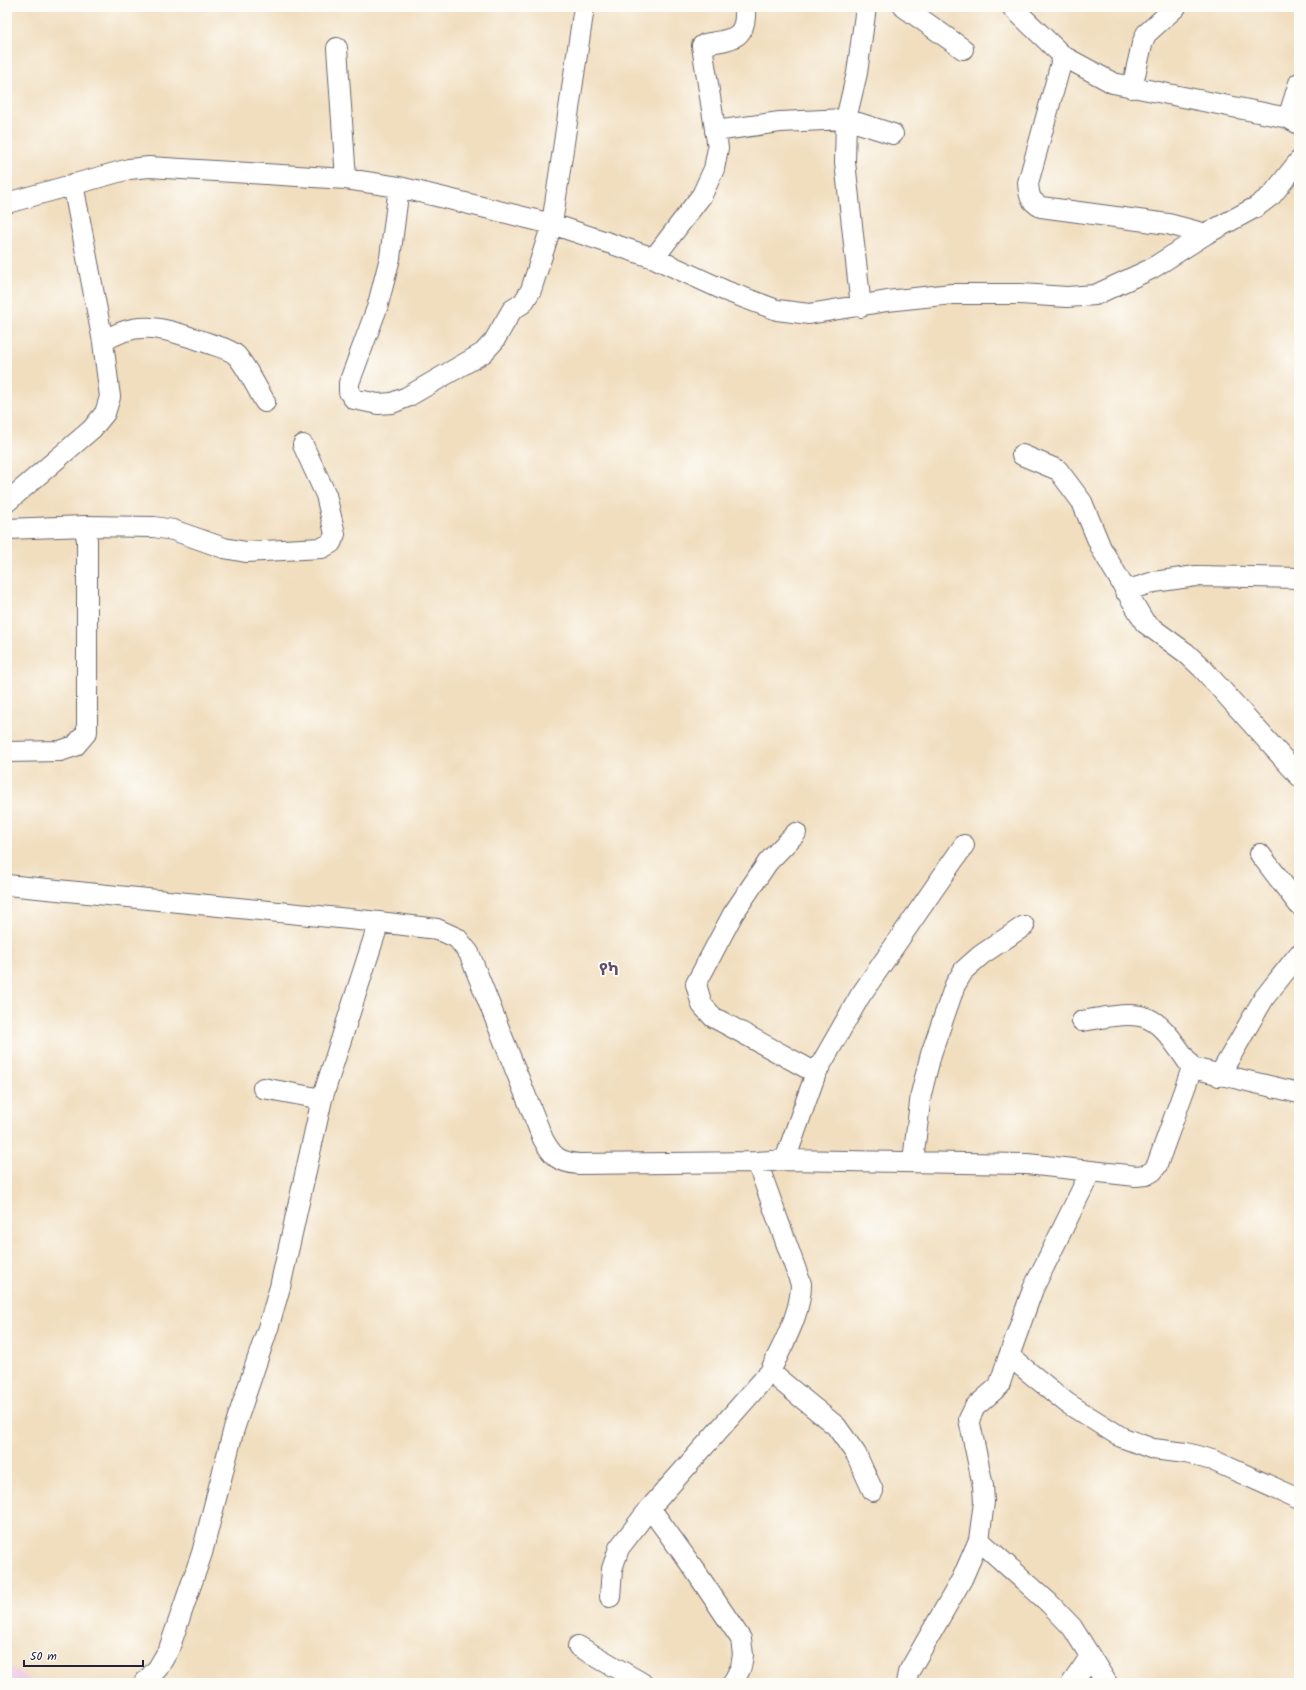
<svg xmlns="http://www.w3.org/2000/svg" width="1306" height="1690" viewBox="0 0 1306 1690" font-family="Kalam,'Noto Sans Ethiopic',sans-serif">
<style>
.built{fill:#efd0e6}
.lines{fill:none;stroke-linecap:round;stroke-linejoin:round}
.minor-casing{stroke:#6a6469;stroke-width:22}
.minor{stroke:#fff;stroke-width:20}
.labels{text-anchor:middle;stroke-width:3.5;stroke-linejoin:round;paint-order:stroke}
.district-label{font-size:17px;font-weight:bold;fill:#624e69;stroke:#fdfcf7}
</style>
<rect width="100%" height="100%" fill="#fdfcf7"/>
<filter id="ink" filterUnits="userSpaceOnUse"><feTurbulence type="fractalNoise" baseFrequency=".025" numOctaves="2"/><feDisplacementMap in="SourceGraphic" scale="8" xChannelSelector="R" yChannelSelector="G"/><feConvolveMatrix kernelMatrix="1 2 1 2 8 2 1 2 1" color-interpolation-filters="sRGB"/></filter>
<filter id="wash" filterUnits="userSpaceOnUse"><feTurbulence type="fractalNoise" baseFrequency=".012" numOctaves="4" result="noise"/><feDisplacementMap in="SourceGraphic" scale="16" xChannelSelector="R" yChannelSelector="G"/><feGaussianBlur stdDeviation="0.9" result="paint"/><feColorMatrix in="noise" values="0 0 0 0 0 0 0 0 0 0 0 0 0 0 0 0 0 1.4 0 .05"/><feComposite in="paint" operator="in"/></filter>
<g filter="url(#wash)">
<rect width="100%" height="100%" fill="#f1debf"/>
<path class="built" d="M7,1665L37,1683H7Z"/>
</g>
<g filter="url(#ink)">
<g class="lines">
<g class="minor-casing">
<path id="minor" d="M904,7L963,49
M1012,7L1063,56L1113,83L1288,118L1299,124
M337,48L346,179
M1063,56L1028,183C1029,196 1030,201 1041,207L1168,224L1206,234
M1132,88L1142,44L1146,34L1176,7
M1288,118L1299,83
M715,131L780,122L846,119L857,73L866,7
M399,187L390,258L377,308L349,383V392L354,399L378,404L392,403L407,397L483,353L494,341L512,310L523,303L531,290L552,224L584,7
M7,203L129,169L149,167L346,179L399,187L552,224L654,258L726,291L777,310L809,314L887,301L952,294H1020L1067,297L1095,295L1151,269L1206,234L1256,207L1272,195L1299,161
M654,258L702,195L714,169L718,148L702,46L705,44C732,39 747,40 745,7
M861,307L845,162L846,119L893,134
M103,342C139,317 167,330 205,342C215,346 228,348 236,355C245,364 258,390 265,402
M1022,455L1058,470L1082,502L1101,548L1145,623L1186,653L1202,668L1299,776
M7,502L92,429L105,413L110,397L103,342L73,184
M84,526L154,527L173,530L224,548L246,552L322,548L331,543L335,534L326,495L303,445
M7,529L84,526L87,540V732L75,746L60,751L7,752
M1125,591L1154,582L1196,576L1299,578
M1260,854L1299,905
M7,885L379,922L437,929L457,938L469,953L543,1139C553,1157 558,1162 579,1164L757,1162L785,1160L1027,1164L1136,1176L1146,1175L1153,1171L1157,1165L1192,1068L1299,1093
M1082,1021C1151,1009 1153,1011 1192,1068
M816,1073L860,996L964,845
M1219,1076L1264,998L1299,954
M263,1088L322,1099
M785,1160L816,1073L713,1017L702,1005L696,984L733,914L768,862L796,833
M913,1161L921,1094L931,1054L955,985L964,970L981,955L1024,926
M757,1162L801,1284C801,1315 782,1345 770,1372L836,1426L856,1454L873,1491
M1091,1171L1033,1289L1009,1356L1067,1403L1121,1437L1153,1449L1186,1453L1212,1460L1299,1499
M979,1540L1049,1603L1072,1627L1107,1683
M610,1597L612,1569L619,1548L650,1508
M578,1646L642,1683
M144,1683L158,1668L169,1649L202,1553L233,1432L269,1325L280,1287L322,1099L379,922
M733,1683L741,1667L743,1655L741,1639L694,1569L650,1508L770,1372
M906,1683L908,1673L962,1579L979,1540L984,1502L983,1486L969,1419L975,1407L999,1386L1009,1356
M1072,1683L1090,1657"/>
</g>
<use href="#minor" class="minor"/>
</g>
</g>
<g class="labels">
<g class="district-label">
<text x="609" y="975">የካ</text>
</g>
</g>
<rect width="1306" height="1690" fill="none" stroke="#fdfcf7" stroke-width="24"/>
<path d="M24 1660v6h119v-6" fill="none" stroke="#22223b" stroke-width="2"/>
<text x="30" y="1660" font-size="12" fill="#22223b" stroke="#fdfcf7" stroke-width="3" paint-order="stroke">50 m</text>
</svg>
